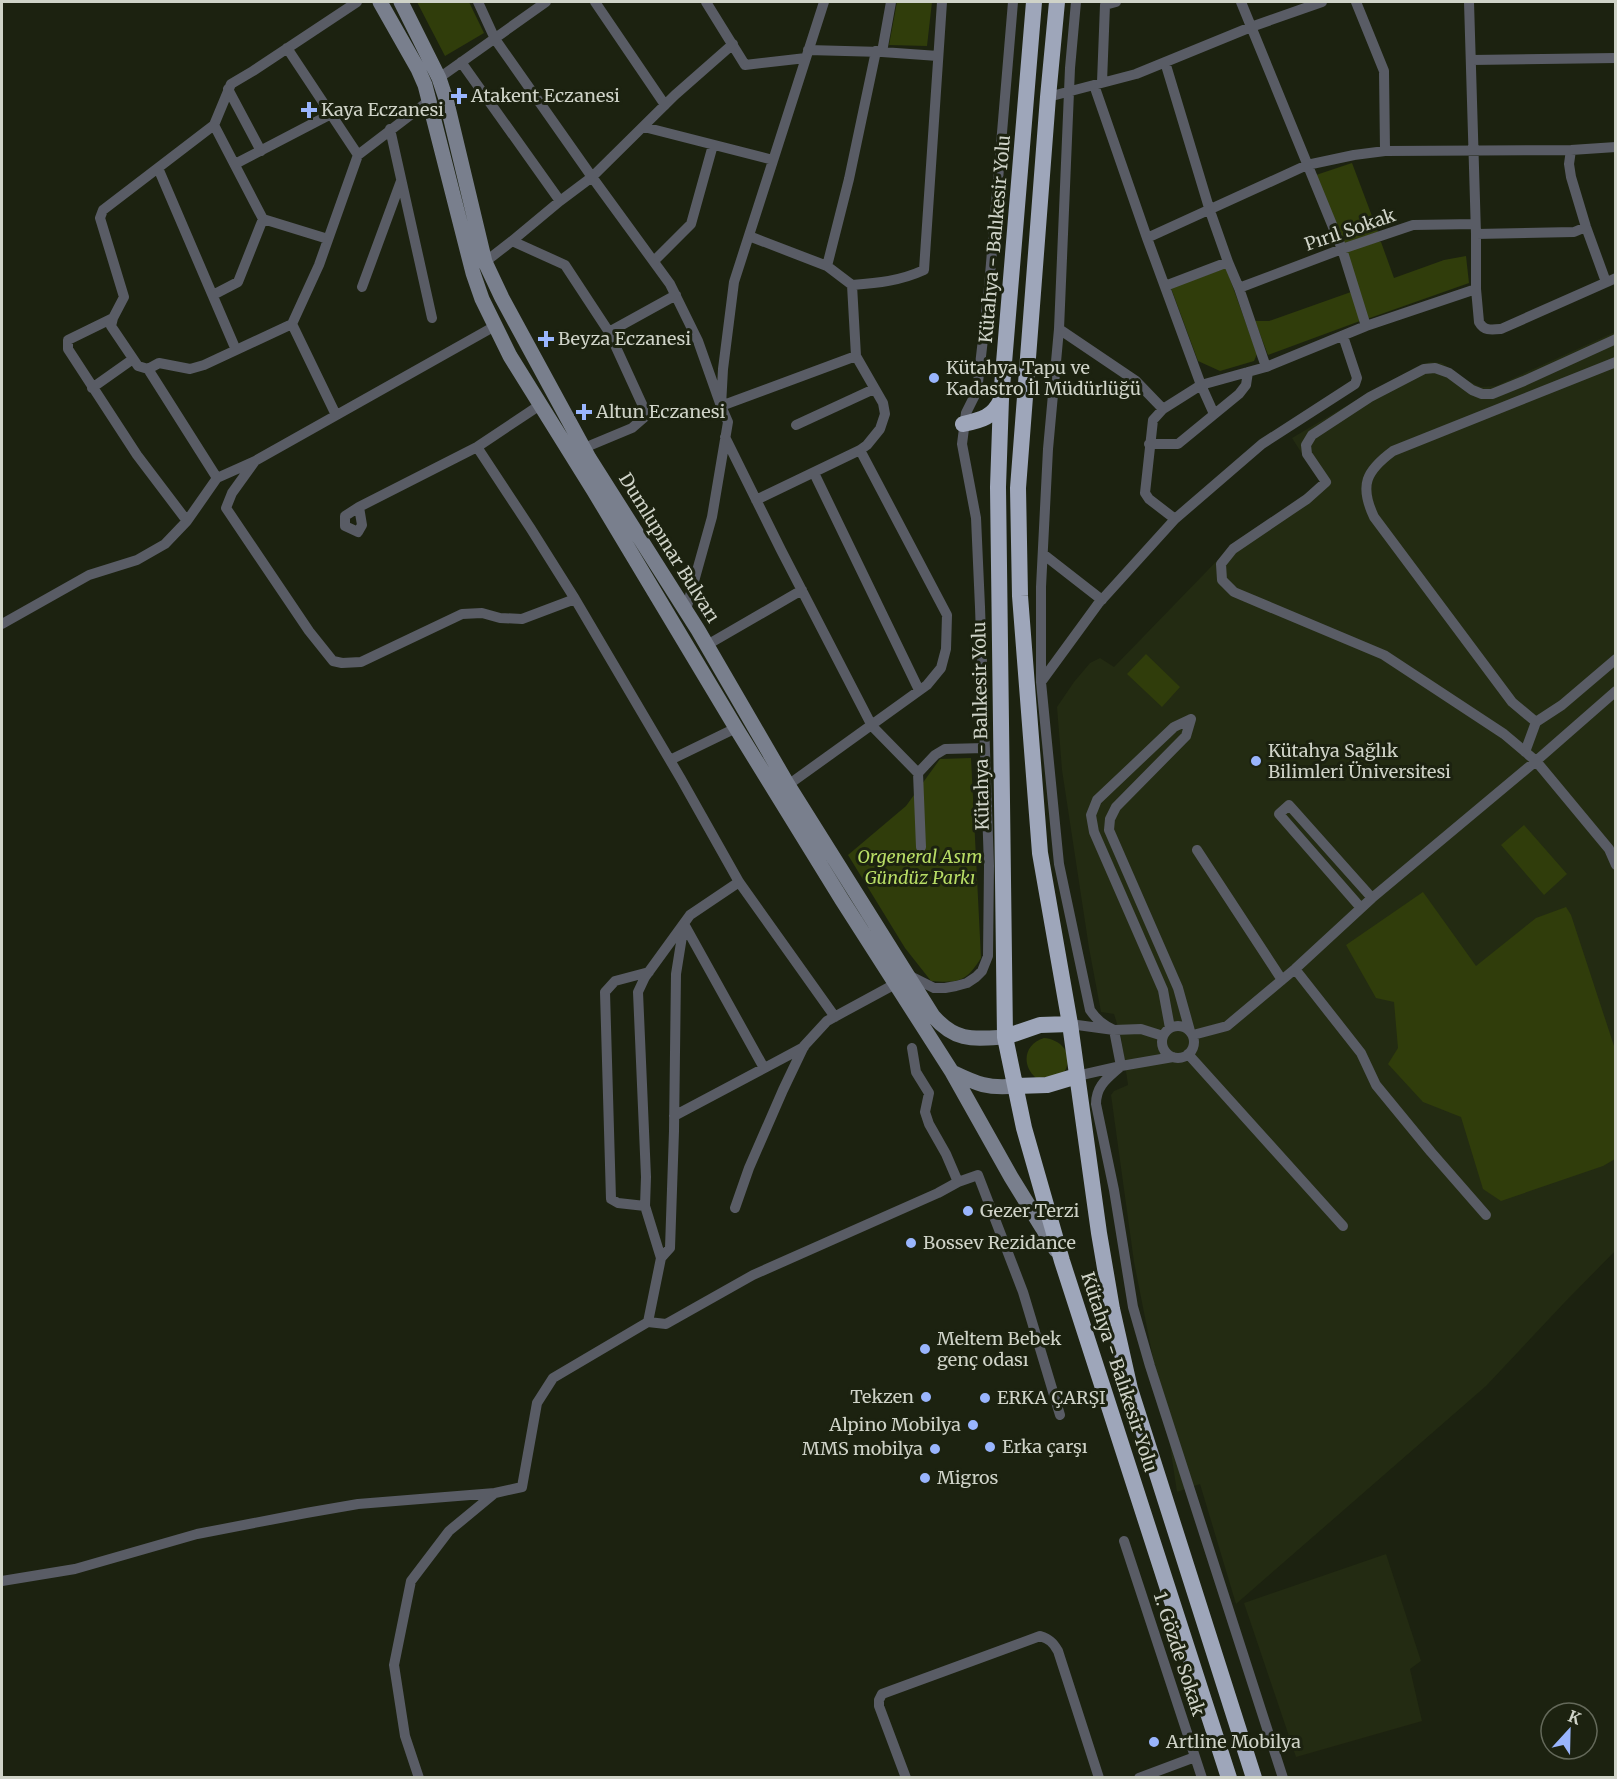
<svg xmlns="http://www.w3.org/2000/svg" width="1617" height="1779" viewBox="0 0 1617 1779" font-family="Merriweather,serif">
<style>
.built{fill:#232b12}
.green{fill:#303d0b}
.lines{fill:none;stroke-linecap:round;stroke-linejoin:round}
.minor{stroke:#595c65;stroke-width:10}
.secondary{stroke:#797f8d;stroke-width:15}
.trunk{stroke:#9ea6ba;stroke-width:16}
.poi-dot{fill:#99b5fd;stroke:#1c2210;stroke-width:2}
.labels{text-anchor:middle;stroke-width:6;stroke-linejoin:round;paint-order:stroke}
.poi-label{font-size:18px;fill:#cfd3c8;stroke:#1c2210;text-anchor:start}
.street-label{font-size:18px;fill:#cfd3c8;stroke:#1c2210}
.park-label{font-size:18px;font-style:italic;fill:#b8dd65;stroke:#1c2210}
</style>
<rect width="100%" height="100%" fill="#1c2210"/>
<path class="built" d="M1615,332V1251L1564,1303L1486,1386L1236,1604L1200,1484L1177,1492L1169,1439L1134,1262L1111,1095L1114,1091L1128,1085L1121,1037L1114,1014L1101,1012L1089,948L1062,770L1057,707L1074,682L1090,663L1100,658L1114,667L1237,540L1295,502L1320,482L1292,438L1363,396L1418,366L1430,362L1442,363L1468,381L1481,387L1496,386Z
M1386,1554L1421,1661L1410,1669L1422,1721L1296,1757L1244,1603Z"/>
<path class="green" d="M417,2H469L484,33L445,56Z
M897,2H932L927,46L889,45Z
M1352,163L1378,232L1343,244L1316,175Z
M1378,242H1381L1394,278L1444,260L1466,256L1469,283L1367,319L1346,251Z
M1226,268L1257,354L1254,361L1220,371L1198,361L1171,288Z
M1351,292L1360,321L1268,355L1255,321H1269Z
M1146,654L1180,687L1162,707L1127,674Z
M971,758L981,958C966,982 959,983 931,981L905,948L848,855L906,806L940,759Z
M1524,825L1567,874L1544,895L1501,845Z
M1423,892L1476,966L1536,918L1566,907L1571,915L1615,1049V1159L1603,1166L1501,1201L1483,1189L1461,1117L1423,1102L1388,1064L1398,1048L1394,1002L1376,998L1346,945Z
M1044,1038C1065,1040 1075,1058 1062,1076L1036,1078C1021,1065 1024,1044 1044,1038Z"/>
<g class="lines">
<path class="minor" d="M357,2L253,71L231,84L214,125L103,210L100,218L124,297L113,318L111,326L138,366L148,369L159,363L190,369L204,365L292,324L319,265L358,155L430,100
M478,2L495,39L592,177L670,284L698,341L721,406L856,356L883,403L885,414L880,429L867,445L860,450L756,500
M595,2L665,105
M706,2L745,65L806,58
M1076,2L1070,68L1059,329L1048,449L1041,587V682L1059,864L1090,1010C1097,1020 1103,1025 1114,1030L1121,1066C1108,1078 1096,1085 1096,1104L1114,1190L1133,1307L1150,1366L1283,1778
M1241,2L1342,249L1366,326
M1356,2L1384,71L1385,151
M1469,2L1476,234V289L1479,322C1484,331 1491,330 1501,329L1616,278
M287,48L358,155
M808,50L882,52L938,56
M882,52L891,2
M1471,60L1616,58
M461,62L560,201
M439,78L546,2
M1102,82L1105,5L1116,2
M1094,85L1147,238L1201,385L1163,409L1153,420L1145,493L1149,499L1175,519
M228,89L261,151
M1048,97L1136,74L1251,27L1322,2
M214,125L263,219L328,239
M644,127L773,160
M390,129L432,318
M1571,150L1569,164L1571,177L1586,227L1606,282
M235,164L331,114
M158,168L236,350
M1476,234L1574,232L1586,227
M749,236L827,266L852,285C878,283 900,281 924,270L942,2
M1147,238L1307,165L1354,155L1385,151L1571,150L1616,147
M512,241L565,265L609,332L647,415L632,428L584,448
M654,261L691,224L713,145
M485,262L512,241L560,201L592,177L675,95L733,44
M1228,262L1239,288L1266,367
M827,266L849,179L876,51
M852,285L856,356
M1165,286L1228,262L1210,211L1165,62
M362,287L401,181
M1239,288L1342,249L1413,225L1475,224
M213,295L238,282L263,219
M113,318L68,340V349L137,455L187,521
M292,324L336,415
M495,326L255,461L232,493L226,508L309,631L333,661L342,663L361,662L462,614L482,613L500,618L522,619L575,599
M1059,329L1136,381L1163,409
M609,332L676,295
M1616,339L1524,381L1492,394H1482L1472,390L1449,373L1435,368L1424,369L1370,397L1312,435L1306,445L1307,454L1326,482L1307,499L1233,549L1221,564L1222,580L1234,592L1384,655L1504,734L1536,761L1609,849L1616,865
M148,369L217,478
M92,388L133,359
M1214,414L1201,385L1266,367L1366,326L1476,289
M796,425L874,389
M725,437L781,550L872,726L918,773
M1149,444H1178L1239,394L1246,385L1248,372
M477,447L531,529L575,599L681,779L739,882L835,1017
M814,473L919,690
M359,507L362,525L358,532L345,526V516L359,507L477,447L540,405
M1043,554L1102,600
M686,610L712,517L728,422L721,406L723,369L734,282L824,2
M2,624L89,575L137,560L165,544L187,521L217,478L255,461
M707,645L802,590
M1041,682L1098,604L1175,519L1262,444L1355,384L1357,378L1343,336
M1536,722L1512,702L1374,517C1359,485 1366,471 1393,451L1616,362
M1525,752L1536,722L1562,705L1616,659
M670,760L736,728
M788,785L927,685L941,668L946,649L947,615L860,450
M921,847L918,773L935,755L945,749L985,748
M1197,850L1282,980
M739,882L690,915L645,977L638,992L646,1177L645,1206L661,1258L648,1322L666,1324L753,1275L938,1193L958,1182L946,1154L929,1124L925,1112L929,1093L916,1072L912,1048
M1361,908L1279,814L1289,805L1372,898
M1295,969L1361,1053L1376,1085L1431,1152L1486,1215
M908,975L934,988H945L956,986L967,983L976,977L982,971L988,956L989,866L980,607L976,518L962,444L966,413L977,391L989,287L1013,2
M1070,1024L1114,1030L1141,1029L1163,1036
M1162 1042a16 16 0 1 1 32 0a16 16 0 1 1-32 0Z
M1170,1028L1163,990L1094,832L1091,815L1097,800L1174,727L1191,719
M1190,1031L1178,988L1109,830L1110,819L1116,807L1186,736L1191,719
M1193,1035L1227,1026L1295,969L1372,898L1536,761L1616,691
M1188,1054L1343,1226
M1077,1076L1121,1066L1173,1057
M674,1116L804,1047
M958,1182L978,1175L1023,1292L1060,1415
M645,1206L618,1203L611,1199L605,992L615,981L649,972
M735,1208L749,1168L783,1090L804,1046L827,1021L897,983
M661,1258L670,1248L674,1131L676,974L684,924L764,1068
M1124,1541L1202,1778
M2,1581L75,1569L197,1534L306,1513L358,1504L495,1493
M419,1778L405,1736L394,1665L411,1581L449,1531L495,1493L522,1487L537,1403L553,1378L648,1322
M906,1778L879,1706V1700L882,1694L1040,1636C1049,1639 1053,1642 1058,1651L1099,1778
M1139,1778L1195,1757"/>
<path class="secondary" d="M380,2L418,69L425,85L473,273L482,299L510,356L594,491L736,728L842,900L952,1072L1011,1177L1056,1250
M401,2L439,78L446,99L485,262L502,298L589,458L698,630L788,785L933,1016C956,1042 973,1039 1005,1037
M952,1072C977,1084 988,1089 1016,1086"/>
<path class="trunk" d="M1034,2L1001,399L998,487L1005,1037L1024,1128L1062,1261L1229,1778
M1057,2L1048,97L1018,488L1020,596L1040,853L1070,1024L1099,1233L1112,1309L1130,1389L1254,1778
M963,424C982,420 993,417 1001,400
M1005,1037L1040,1025L1070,1024
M1016,1086L1047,1085L1077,1076"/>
</g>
<g class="poi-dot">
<path d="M456 87h6v6h6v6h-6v6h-6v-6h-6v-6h6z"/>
<path d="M306 101h6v6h6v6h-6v6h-6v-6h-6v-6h6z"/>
<path d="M543 330h6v6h6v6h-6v6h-6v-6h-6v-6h6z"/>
<circle cx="934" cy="378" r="6"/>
<path d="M581 403h6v6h6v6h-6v6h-6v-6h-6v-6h6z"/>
<circle cx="1256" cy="761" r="6"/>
<circle cx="968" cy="1211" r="6"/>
<circle cx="911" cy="1243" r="6"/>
<circle cx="925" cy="1349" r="6"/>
<circle cx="926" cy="1397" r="6"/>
<circle cx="985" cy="1398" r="6"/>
<circle cx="973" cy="1425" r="6"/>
<circle cx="990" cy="1447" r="6"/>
<circle cx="935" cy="1449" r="6"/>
<circle cx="925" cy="1478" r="6"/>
<circle cx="1154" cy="1742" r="6"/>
</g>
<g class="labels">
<g class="poi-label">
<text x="471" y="102">Atakent Eczanesi</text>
<text x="321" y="116">Kaya Eczanesi</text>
<text x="558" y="345">Beyza Eczanesi</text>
<text x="946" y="374">Kütahya Tapu ve<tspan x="946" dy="21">Kadastro İl Müdürlüğü</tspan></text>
<text x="596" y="418">Altun Eczanesi</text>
<text x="1268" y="757">Kütahya Sağlık<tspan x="1268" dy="21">Bilimleri Üniversitesi</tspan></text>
<text x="980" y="1217">Gezer Terzi</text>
<text x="923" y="1249">Bossev Rezidance</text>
<text x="937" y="1345">Meltem Bebek<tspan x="937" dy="21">genç odası</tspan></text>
<text x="914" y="1403" text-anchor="end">Tekzen</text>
<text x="997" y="1404">ERKA ÇARŞI</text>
<text x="961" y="1431" text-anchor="end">Alpino Mobilya</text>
<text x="1002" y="1453">Erka çarşı</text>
<text x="923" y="1455" text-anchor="end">MMS mobilya</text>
<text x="937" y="1484">Migros</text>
<text x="1166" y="1748">Artline Mobilya</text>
</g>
<g class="street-label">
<text transform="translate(1350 230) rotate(-19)" y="6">Pırıl Sokak</text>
<text transform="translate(995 239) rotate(-85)" y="6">Kütahya - Balıkesir Yolu</text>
<text transform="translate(669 548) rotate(58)" y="6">Dumlupınar Bulvarı</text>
<text transform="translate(981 726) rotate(-91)" y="6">Kütahya - Balıkesir Yolu</text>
<text transform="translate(1119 1372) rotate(72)" y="6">Kütahya - Balıkesir Yolu</text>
<text transform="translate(1179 1654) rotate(72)" y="6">1. Gözde Sokak</text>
</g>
<g class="park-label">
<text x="920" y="863">Orgeneral Asım<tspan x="920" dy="21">Gündüz Parkı</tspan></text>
</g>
</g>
<rect width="1617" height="1779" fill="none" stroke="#cfd3c8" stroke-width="6"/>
<g transform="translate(1569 1731) rotate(22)"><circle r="28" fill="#1c2210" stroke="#64695a" stroke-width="1.5"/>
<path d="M0-4.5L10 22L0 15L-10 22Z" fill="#99b5fd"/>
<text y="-9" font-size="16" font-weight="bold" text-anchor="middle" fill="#cfd3c8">K</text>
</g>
</svg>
